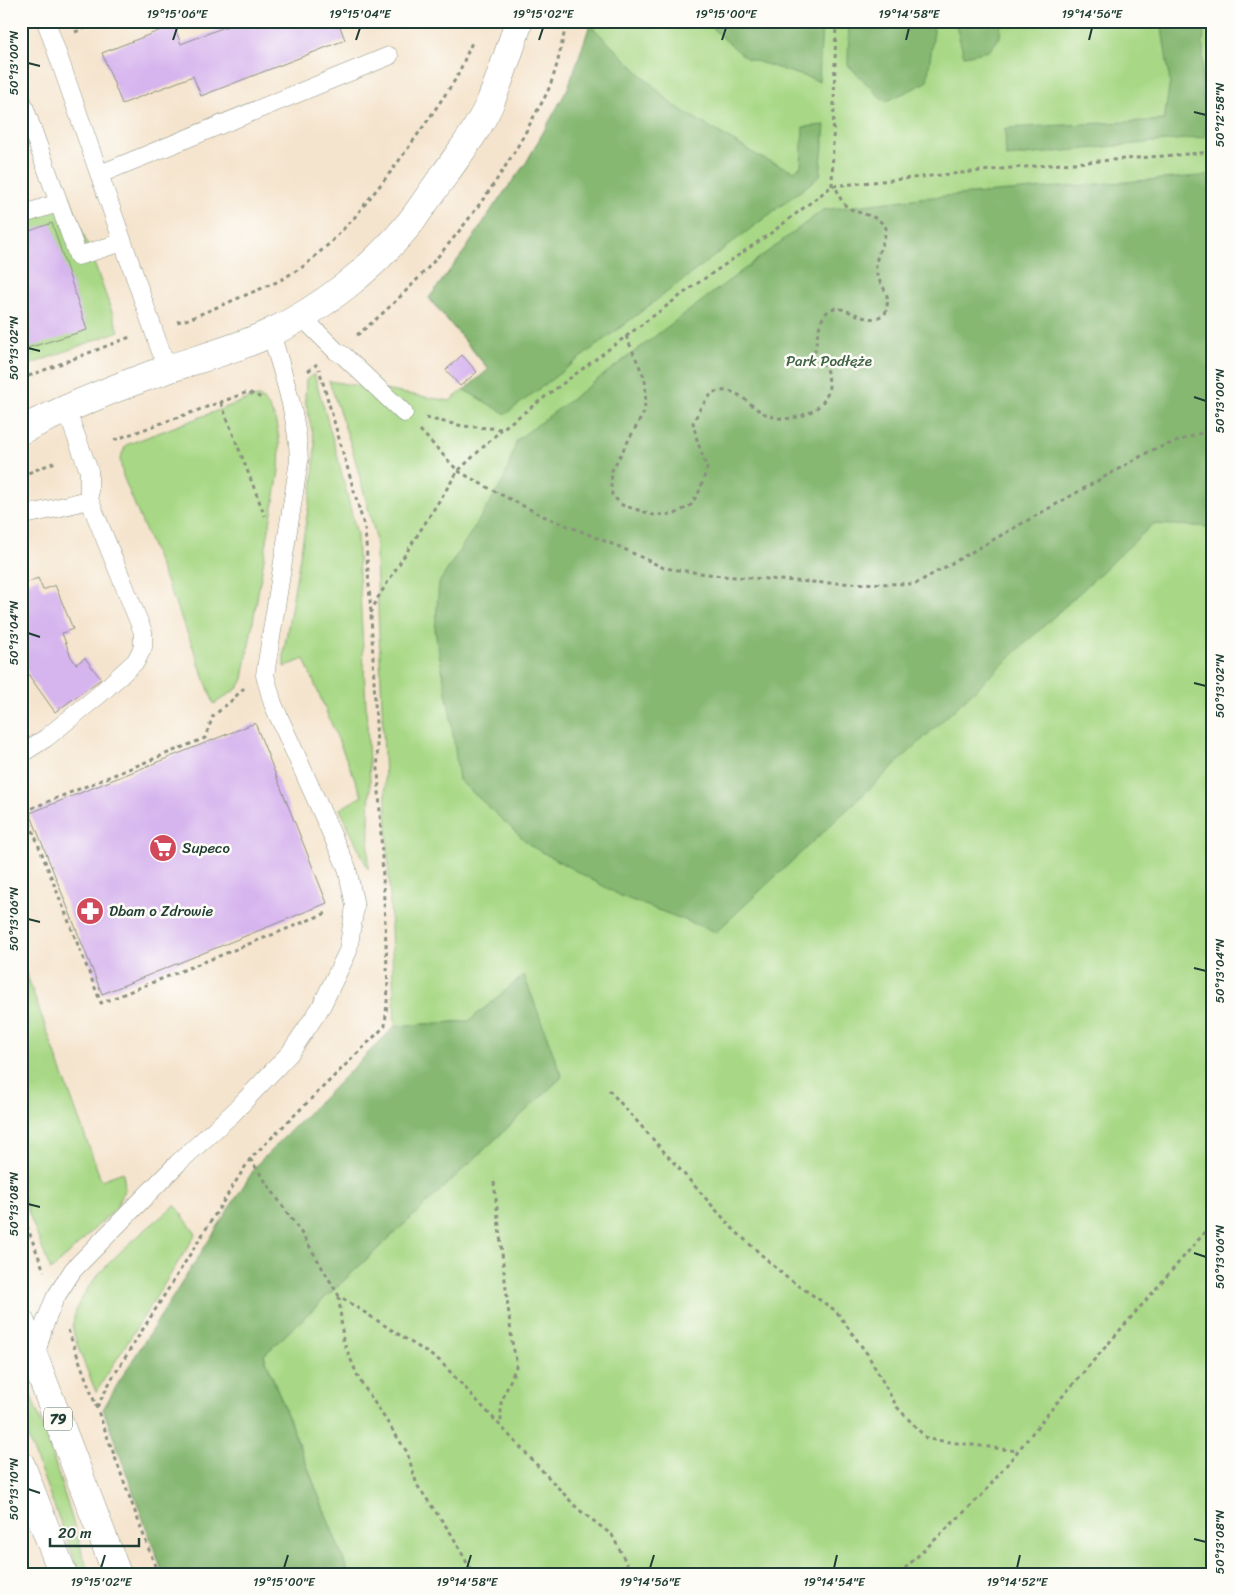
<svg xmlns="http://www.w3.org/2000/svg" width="1234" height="1595" viewBox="0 0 1234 1595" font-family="Sriracha,sans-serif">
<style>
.green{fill:#a8d885;stroke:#648a5c}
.forest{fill:#86b872;stroke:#527a53}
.building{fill:#d6b4ee}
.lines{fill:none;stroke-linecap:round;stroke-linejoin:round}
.lane-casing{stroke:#8a9080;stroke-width:19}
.secondary-casing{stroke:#8a9080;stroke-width:29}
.primary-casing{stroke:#8a9080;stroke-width:29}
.path{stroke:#8a9080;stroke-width:3;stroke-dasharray:4 4;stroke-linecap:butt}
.lane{stroke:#fff;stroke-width:18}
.secondary{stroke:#fff;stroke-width:28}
.primary{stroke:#fff;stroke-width:28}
.ticks{fill:none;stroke:#1f3d34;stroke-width:2}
.labels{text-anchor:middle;stroke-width:5;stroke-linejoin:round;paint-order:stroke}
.shield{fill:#fdfcf7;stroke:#62766e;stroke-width:1}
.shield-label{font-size:14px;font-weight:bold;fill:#1f3d34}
.park-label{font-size:15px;fill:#416448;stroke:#fdfcf7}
.poi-label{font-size:15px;fill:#1f3d34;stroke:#fdfcf7;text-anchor:start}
.neatline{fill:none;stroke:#1f3d34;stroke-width:2}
.ticks-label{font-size:12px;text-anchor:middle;fill:#1f3d34}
</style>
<rect width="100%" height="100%" fill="#fdfcf7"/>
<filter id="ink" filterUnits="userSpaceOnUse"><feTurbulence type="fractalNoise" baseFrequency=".02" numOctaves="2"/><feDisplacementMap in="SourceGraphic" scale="10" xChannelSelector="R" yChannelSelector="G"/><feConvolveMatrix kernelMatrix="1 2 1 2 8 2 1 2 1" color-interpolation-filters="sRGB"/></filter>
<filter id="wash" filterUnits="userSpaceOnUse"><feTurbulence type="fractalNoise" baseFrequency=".0096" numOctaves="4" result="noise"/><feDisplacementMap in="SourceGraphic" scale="20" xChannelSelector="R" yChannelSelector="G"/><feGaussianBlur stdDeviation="1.12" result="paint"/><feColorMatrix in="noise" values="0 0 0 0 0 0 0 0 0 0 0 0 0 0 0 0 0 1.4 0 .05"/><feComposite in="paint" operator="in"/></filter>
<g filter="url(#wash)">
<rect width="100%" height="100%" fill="#f5e4cd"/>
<path class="green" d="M591,21H1213V1574H349L264,1355L561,1077L524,976L469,1021L395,1026L375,534L352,448L329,381L450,401L489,370L429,298L466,249L494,206L526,163L568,88L584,44Z
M69,195L119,331L21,368V211Z
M314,374L337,454L357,535L370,782L368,869L340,809L362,796L304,659L284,667V650L313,481L315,443L305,400L306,380Z
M259,397C282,411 281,456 278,478L243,679L238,688L214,704L191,642L123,476L120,459L126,445L251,398Z
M26,973L101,1180L123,1172L125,1188L116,1208L51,1271L21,1193V974Z
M175,1205L196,1234L96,1392C91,1379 73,1339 73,1328C72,1284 144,1232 175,1205Z
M21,1369L49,1444L89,1574H80L21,1419Z"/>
<path class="forest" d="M704,21H822L819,81L746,58Z
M849,21H932L934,31L927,82L885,102L848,65Z
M963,21H1001L1000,37L989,51L964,56L956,26Z
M1161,21H1204L1202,90L1206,116L1205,137L1006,157L1005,128L1164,120L1170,82Z
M590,25L673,105L760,157L794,171L801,166L803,127L825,125L820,176L506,414L464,390L489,369L429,298L466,249L494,206L526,163L568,88Z
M1213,175V527L1153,524L716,932L621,896L531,846L459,780L450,713L435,631L439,583L504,480L517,440L823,210L920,198Z
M524,975L562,1077L264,1355L349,1574H163L103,1409L123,1375L258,1163L395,1026L469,1021Z"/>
<g id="blocks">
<path class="building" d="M240,21H338L345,40L201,96L193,76L122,104L102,53L174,25L181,44Z
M52,223L87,330L21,350V234Z
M462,355L477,372L460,386L446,370Z
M38,578L43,590L55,585L73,629L62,633L71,657L76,664L85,658L101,679L55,712L30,677L21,656V585Z
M255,723L327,903L102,994L30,813Z"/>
</g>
</g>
<g filter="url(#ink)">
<use href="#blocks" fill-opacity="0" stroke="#8a9080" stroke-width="1"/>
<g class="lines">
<g class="lane-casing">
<path id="lane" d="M46,21L167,369
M21,98L78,256L123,242
M100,174L389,56
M21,215L58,203
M301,316L336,351L344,356L404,413
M21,516C44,510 67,507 89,499
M21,754L46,738L100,694L136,661L143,647V632L89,499V471L66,409
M35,1358L43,1328L55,1298L73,1270L178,1163L233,1113L290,1053L321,1007L348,951L355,906L347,868L273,704L265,675L299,461C298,418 283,374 271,333"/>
</g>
<g class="secondary-casing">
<path id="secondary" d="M21,430C69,407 118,386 168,369C201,358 236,349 268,334C322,309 372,269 410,223C422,207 433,190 445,174C461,151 479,128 490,103C501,77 510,49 519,21"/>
</g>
<g class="primary-casing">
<path id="primary" d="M21,1323L117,1574
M21,1465L63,1574"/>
</g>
<path class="path" d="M1210,21V77L1213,109
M82,29L87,21
M75,32L103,21
M832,186L836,21
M177,322L189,319L279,281L304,266L330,243L354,218L393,169L428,120L457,77L473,40
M357,335C425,281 494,195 533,118C540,106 548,93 552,80C559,61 562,41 567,21
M626,336L645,379L646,394L644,412L638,423L612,470L611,484L612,495L622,505L654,515L675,514L691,505L700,490L707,468L697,440L693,423L701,407L713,392C717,392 723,390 728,391C740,393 747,402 757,409C775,422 795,421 814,410C823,404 829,395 829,385C829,372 823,360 815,350C817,337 820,303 841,309C859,313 866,325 885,314C893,289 879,289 876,270C875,254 885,243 886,228C875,211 857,217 844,204C840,200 838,191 835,186
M308,371L317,364
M21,379L130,337
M221,403L265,516
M426,418L463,426L502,429L692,287L771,233L832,186L1011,168L1213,152
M420,430L458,471L494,491L543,516L622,548L664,568L722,576L825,583L915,584L1152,450L1213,429
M114,440L221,402L248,392L264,399
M21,476L55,462
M371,613L377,599L458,471L501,430
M244,688L230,702L213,716L205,738L25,811L101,1003L329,912
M21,966L23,965
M609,1090L733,1229L786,1277L836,1311L868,1355L897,1407L927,1439L1018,1451
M250,1159L304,1237L339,1296L440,1361L578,1509L612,1535L632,1574
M494,1182L512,1342L517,1364L501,1403V1425
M21,1211L44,1271
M339,1297L343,1341L359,1379L407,1452L417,1485L452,1535L473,1574
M68,1330L158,1574
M97,1407L111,1380L250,1159L385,1026L388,989L371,614L365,529L319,369
M21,1555L28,1574
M899,1574L983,1494L1055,1405L1213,1223"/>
<use href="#lane" class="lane"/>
<use href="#secondary" class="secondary"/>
<use href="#primary" class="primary"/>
</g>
</g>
<path class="ticks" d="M173,40L177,28M356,40L360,28M539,40L543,28M722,40L726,28M906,40L909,28M1089,40L1092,28M28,63L40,66M1194,112L1206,115M28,348L40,351M1194,397L1206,401M28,633L40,637M1194,683L1206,686M28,919L40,922M1194,968L1206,971M28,1204L40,1207M1194,1253L1206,1257M28,1489L40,1493M1194,1539L1206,1542M101,1568L105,1555M284,1568L288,1555M467,1568L471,1555M650,1568L654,1555M834,1568L837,1555M1017,1568L1020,1555"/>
<defs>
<g id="supermarket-disc" transform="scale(1.4375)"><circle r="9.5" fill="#d1495b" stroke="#fdfcf7"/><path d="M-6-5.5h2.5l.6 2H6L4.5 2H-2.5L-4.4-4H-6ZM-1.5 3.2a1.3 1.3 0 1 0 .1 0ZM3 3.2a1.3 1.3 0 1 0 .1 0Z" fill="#fff"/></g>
<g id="pharmacy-disc" transform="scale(1.4375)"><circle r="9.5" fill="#d1495b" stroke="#fdfcf7"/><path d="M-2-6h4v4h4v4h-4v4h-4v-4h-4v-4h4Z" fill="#fff"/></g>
</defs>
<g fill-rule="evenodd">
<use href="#supermarket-disc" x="163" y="848"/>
<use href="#pharmacy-disc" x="90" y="911"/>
</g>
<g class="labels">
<rect class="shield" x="44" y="1407.5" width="28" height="23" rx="4"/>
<g class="shield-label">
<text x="58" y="1424">79</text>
</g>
<g class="park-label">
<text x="829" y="366">Park Podłęże</text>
</g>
<g class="poi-label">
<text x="182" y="853">Supeco</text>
<text x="109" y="916">Dbam o Zdrowie</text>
</g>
</g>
<rect width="1234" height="1595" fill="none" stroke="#fdfcf7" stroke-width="55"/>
<path d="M50 1538v8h89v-8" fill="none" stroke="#1f3d34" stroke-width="2.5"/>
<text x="58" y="1538" font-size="15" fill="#1f3d34" stroke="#fdfcf7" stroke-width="4" paint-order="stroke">20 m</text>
<rect x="28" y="28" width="1178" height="1540" class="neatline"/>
<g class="ticks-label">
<text x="177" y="18">19°15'06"E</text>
<text x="360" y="18">19°15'04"E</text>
<text x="543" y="18">19°15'02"E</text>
<text x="726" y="18">19°15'00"E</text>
<text x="909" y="18">19°14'58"E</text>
<text x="1092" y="18">19°14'56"E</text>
<text transform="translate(14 63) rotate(-90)" y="4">50°13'00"N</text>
<text transform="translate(1220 115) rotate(-90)" y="4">50°12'58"N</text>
<text transform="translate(14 348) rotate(-90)" y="4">50°13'02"N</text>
<text transform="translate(1220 401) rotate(-90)" y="4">50°13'00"N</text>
<text transform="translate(14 633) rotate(-90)" y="4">50°13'04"N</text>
<text transform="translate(1220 686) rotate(-90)" y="4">50°13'02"N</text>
<text transform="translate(14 919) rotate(-90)" y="4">50°13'06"N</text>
<text transform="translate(1220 971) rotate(-90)" y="4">50°13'04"N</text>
<text transform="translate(14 1204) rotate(-90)" y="4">50°13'08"N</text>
<text transform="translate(1220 1257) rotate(-90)" y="4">50°13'06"N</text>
<text transform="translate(14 1489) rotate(-90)" y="4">50°13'10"N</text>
<text transform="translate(1220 1542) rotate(-90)" y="4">50°13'08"N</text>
<text x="101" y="1586">19°15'02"E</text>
<text x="284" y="1586">19°15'00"E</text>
<text x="467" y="1586">19°14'58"E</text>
<text x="650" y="1586">19°14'56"E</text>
<text x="834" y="1586">19°14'54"E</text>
<text x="1017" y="1586">19°14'52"E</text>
</g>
</svg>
